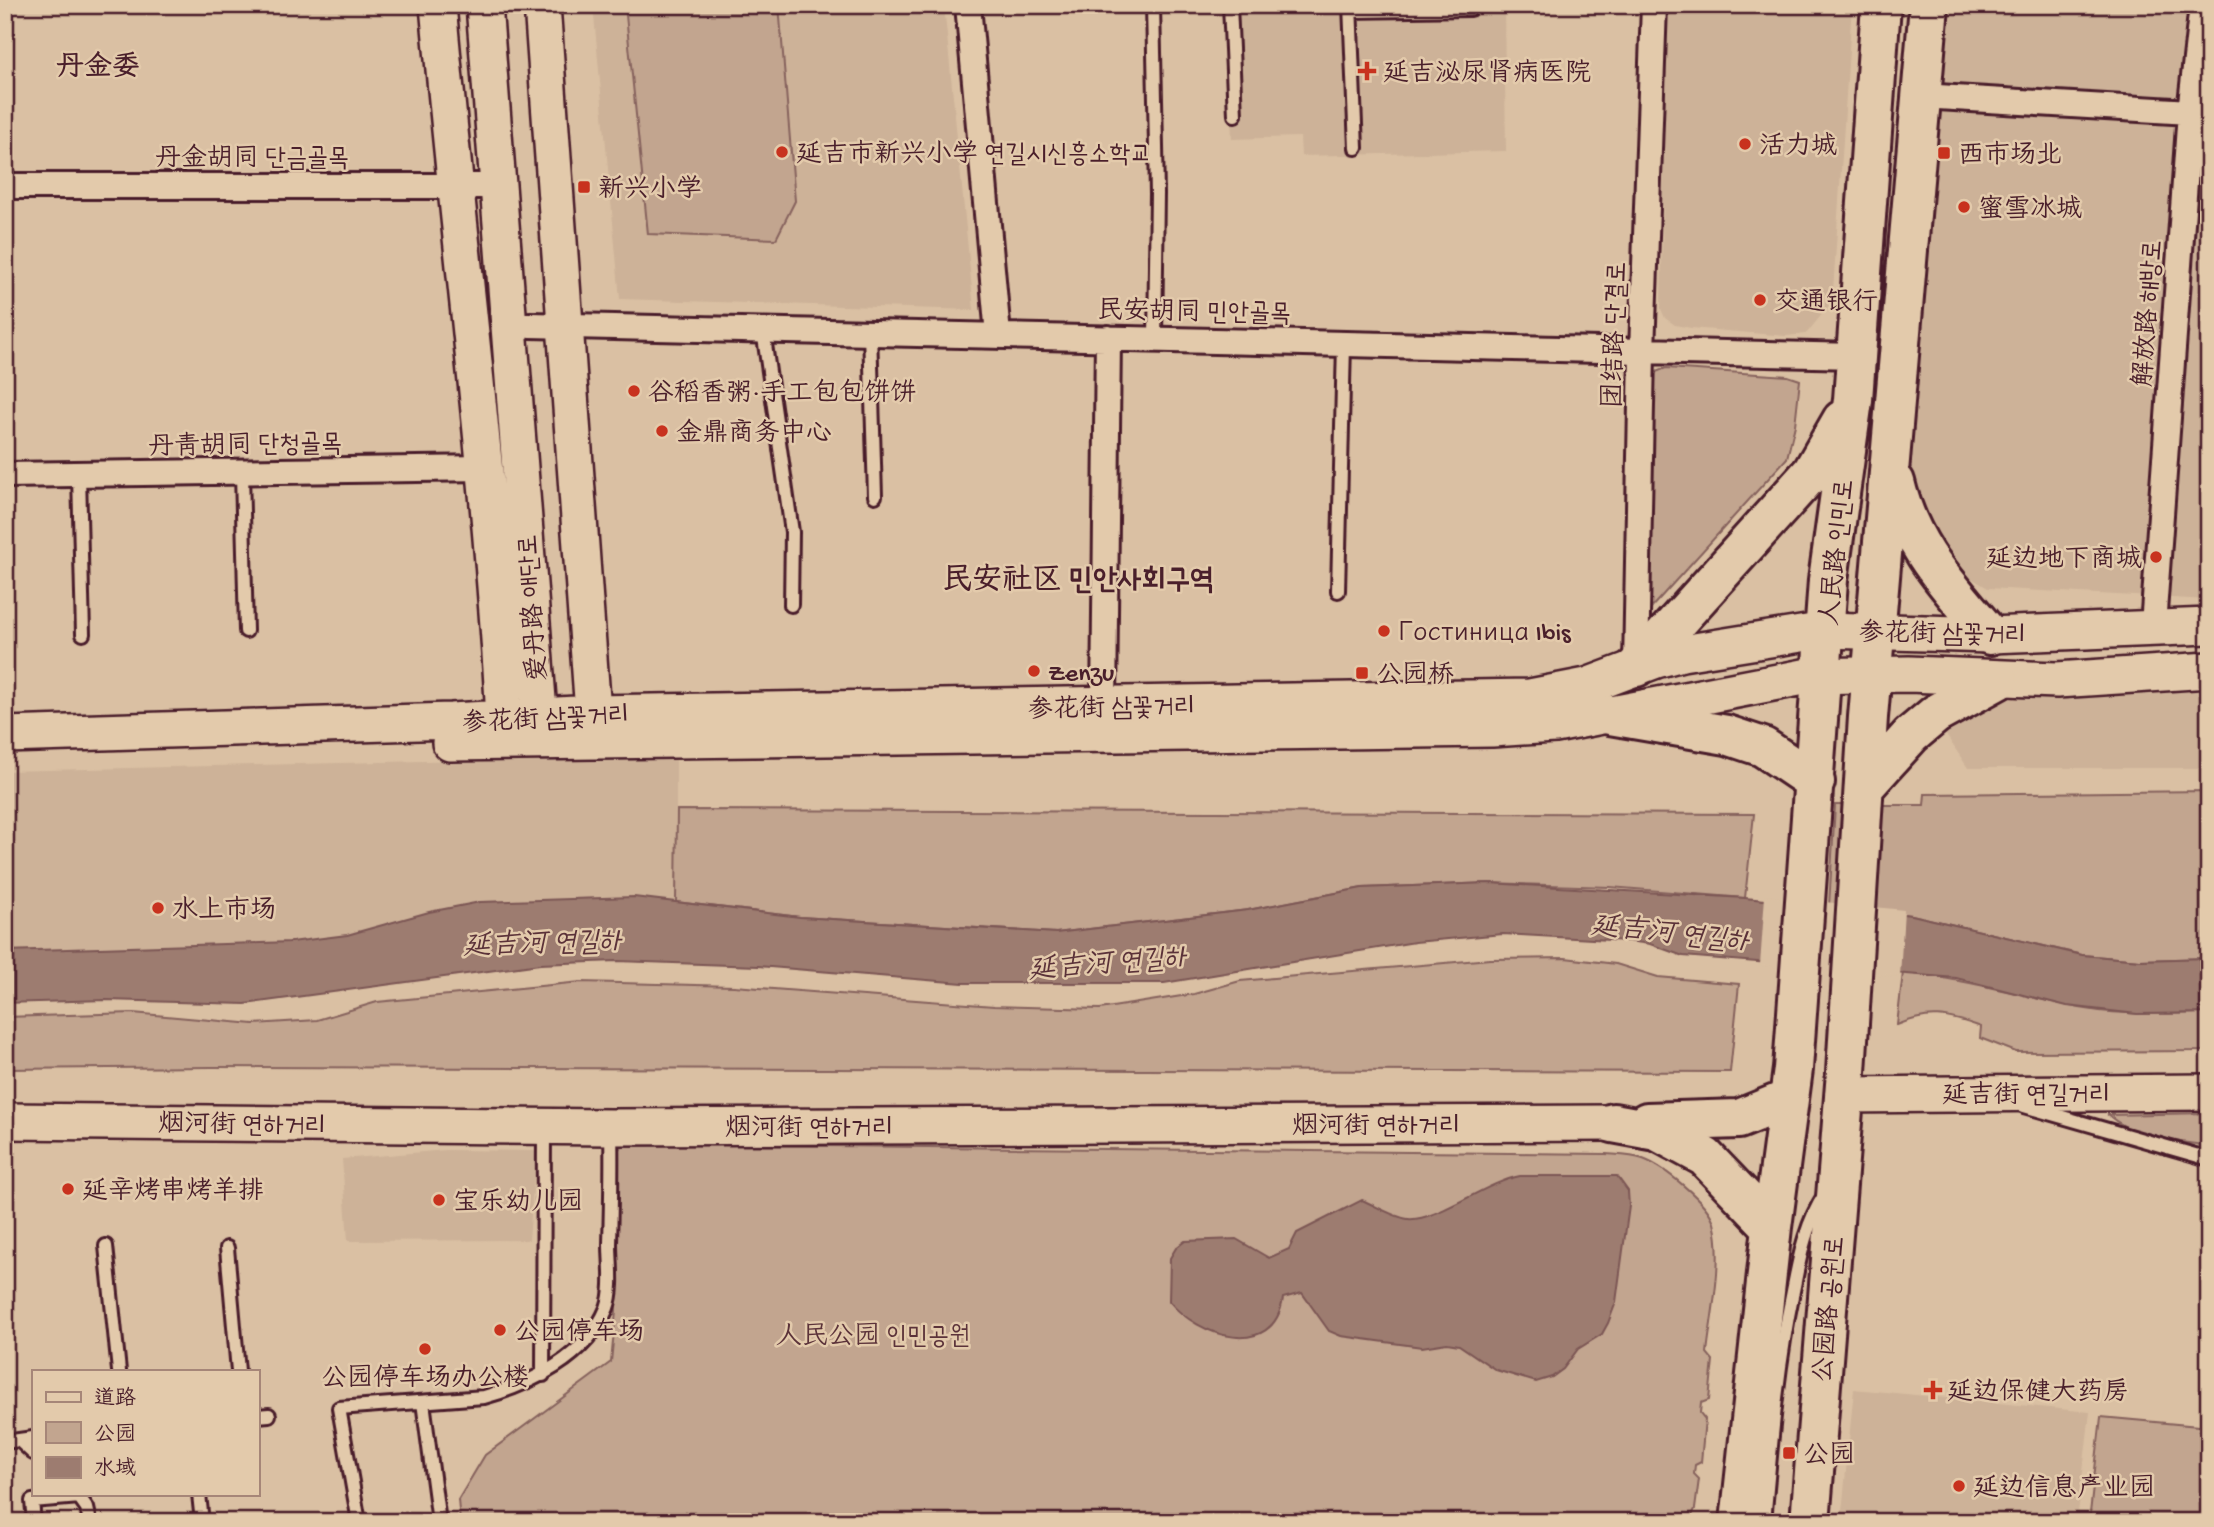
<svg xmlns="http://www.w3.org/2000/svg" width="2214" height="1527" viewBox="0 0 2214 1527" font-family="'Gochi Hand','LXGW WenKai TC','Poor Story',sans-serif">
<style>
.built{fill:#cdb298}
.green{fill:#c2a58f;stroke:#86625d;stroke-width:2}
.water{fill:#9d7c70;stroke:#7c5754;stroke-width:2}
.pier{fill:#dac0a3}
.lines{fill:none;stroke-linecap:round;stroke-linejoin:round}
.lane-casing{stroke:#4a1f2b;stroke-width:18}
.street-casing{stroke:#4a1f2b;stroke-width:30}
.secondary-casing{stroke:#4a1f2b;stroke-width:40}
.primary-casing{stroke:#4a1f2b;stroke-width:44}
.lane{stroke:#e3caab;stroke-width:12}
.street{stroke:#e3caab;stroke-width:24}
.secondary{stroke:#e3caab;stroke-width:35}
.primary{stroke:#e3caab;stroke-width:38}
.poi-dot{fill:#c8321e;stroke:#e3caab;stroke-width:2.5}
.labels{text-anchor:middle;stroke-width:5;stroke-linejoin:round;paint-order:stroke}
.poi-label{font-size:26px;fill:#4a1f2b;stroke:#e3caab;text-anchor:start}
.street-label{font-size:26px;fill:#4a1f2b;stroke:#e3caab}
.park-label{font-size:26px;fill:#5c333a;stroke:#e3caab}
.neighbourhood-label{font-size:28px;font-weight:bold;fill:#4a1f2b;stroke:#e3caab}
.water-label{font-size:28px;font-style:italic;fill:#5b3239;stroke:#e3caab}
.quarter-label{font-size:30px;font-weight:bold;fill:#4a1f2b;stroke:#e3caab}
</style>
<rect width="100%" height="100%" fill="#dac0a3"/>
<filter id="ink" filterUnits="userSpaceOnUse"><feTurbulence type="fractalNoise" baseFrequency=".0143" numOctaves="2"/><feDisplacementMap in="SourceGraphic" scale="14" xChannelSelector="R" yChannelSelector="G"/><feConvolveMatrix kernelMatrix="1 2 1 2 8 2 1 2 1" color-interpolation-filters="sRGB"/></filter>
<g filter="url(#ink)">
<path class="built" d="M593,5H944L974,310L620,299Z
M1226,5H1504L1506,151L1301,156L1300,137L1232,139Z
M1666,5H1852L1833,291L1828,307L1806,334L1786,336L1691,328L1675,325L1665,318L1661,309Z
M1947,5H2209V600L1988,588L1961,572L1912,493L1908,467Z
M2209,679V768H1968L1938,723L1998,701L2029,696Z
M676,755V902L634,897L480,902L429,912L347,935L291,942L5,951V771Z
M446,1150L536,1151L529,1240L348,1241L342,1159Z
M1854,1389L2090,1412L2077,1522H1841Z"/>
<path class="green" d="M625,5H779L795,201L776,239L648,234Z
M1666,368L1788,376L1800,380L1795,425L1787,458L1649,610L1654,377L1656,372Z
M2209,791V958L2140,960L2082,955L1912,915L1829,906L1835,805H1924L1925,794Z
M677,810L1754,814L1745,898L1610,887L1489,883L1362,888L1248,910L1056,933L800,917L676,902Z
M1565,958L1616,964L1658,977L1739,984L1730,1072L212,1067L5,1069V1017L133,1013L254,1024L317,1020L377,1002L581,982L734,986L994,1006L1100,1009L1194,994L1240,981L1490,959Z
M1903,972C1961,979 2009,992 2065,1005C2112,1016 2161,1014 2209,1013V1051L2016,1052L1980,1038L1981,1027C1948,1015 1929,1011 1897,1025Z
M2209,1113V1146C2173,1140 2136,1139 2108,1115Z
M625,1144L1606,1154C1618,1155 1631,1155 1643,1159C1663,1166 1709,1203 1714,1223C1724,1260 1711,1315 1707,1353L1713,1360L1709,1400L1701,1403L1700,1413L1705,1419L1701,1462L1695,1465L1694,1474L1699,1479L1695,1509L1689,1522H460L458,1500L485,1455L611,1362L616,1311V1151Z
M2101,1417L2209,1427V1522H2089Z"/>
<path class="water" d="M1489,883L1745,898L1912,915L2082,955L2140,960L2209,958V1013L2137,1014L2067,1006L1956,978L1683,956L1650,944L1628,941L1503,934L1415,942L1164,983H963L758,966L617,961L540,964L245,1004L106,1000L5,1003V951L291,942L347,935L429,912L480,902L634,897L800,917L1056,933L1248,910L1362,888Z
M1520,1176H1617L1628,1191L1629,1206L1616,1302L1608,1323L1602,1334L1578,1349L1563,1369L1552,1377L1536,1382L1496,1370L1459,1345L1447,1343L1422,1347L1341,1336L1329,1331L1302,1293L1283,1298C1274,1362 1197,1336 1169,1301L1170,1258L1176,1248L1185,1241L1236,1239L1269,1258L1289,1249L1297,1233L1362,1200C1376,1206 1393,1217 1408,1219C1435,1222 1486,1182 1520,1176Z"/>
<path class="pier" d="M1765,896L1904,910L1900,976L1760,965Z"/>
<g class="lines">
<g class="lane-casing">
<path id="lane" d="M1153,5L1157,194L1155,339
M1230,5L1235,115
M1350,5L1356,148
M1350,11L1471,9
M763,330L792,532L791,605
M870,332L875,496
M242,473L246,631
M79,475L83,634
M1338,591L1344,344
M2024,1106L2209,1159
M106,1246L119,1371
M227,1248L238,1371
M543,1375L544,1130
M423,1402L439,1522
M257,1416L269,1415
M19,1440L33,1453
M5,1442L33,1438
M77,1494L87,1508L90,1522
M199,1494L202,1522
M34,1522L32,1501L80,1497
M359,1522L339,1408L484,1397C531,1384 587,1357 607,1308C614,1289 610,1264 610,1244C611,1206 612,1168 611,1130
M1764,1522C1771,1444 1777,1367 1793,1291C1800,1256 1805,1225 1825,1194"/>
</g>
<g class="street-casing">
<path id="street" d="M968,5L998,335
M1921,96L2190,112
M5,186H499
M530,325L1857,356
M5,475L485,468
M2153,626L2190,112L2202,5
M1636,667L1642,352L1654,5
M1104,706L1108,338"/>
</g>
<g class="secondary-casing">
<path id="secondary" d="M438,5C459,243 491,480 504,719
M484,5L541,738
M542,5L593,713L578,729
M5,735L451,721L593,713L1530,697L1587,686L1656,660L1682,653L1826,630L1990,635L2209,626
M450,743L1492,729L1555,725L1809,676L1909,674L2057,680L2209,670
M1843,1095L2209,1092
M5,1121L611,1127L1613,1123"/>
</g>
<g class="primary-casing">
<path id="primary" d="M1895,482C1910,547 1948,585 1990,635
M1636,667L1812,472L1842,420
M1610,715L1727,735L1763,747L1815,782
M1865,786L1911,735L1936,714L1998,680
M1647,1122L1739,1119L1788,1099
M1613,1123L1657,1131L1705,1157L1772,1227
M1740,1522L1772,1227L1793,1069L1828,580L1853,400L1881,5
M1810,1522L1846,1072L1868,717L1929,5"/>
</g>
<use href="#lane" class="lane"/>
<use href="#street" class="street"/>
<use href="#secondary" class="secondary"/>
<use href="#primary" class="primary"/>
</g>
</g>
<g class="poi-dot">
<path d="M1363.5 60.5h7v7h7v7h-7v7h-7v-7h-7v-7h7z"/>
<circle cx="1745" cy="144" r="7"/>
<circle cx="782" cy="152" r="7"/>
<rect x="1937" y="146" width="14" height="14" rx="3.5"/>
<rect x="577" y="180" width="14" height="14" rx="3.5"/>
<circle cx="1964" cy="207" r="7"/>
<circle cx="1760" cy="300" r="7"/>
<circle cx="634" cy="391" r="7"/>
<circle cx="662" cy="431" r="7"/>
<circle cx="2156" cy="557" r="7"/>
<circle cx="1384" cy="631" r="7"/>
<circle cx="1034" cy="671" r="7"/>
<rect x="1355" y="666" width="14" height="14" rx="3.5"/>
<circle cx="158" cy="908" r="7"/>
<circle cx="68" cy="1189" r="7"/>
<circle cx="439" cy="1200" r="7"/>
<circle cx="500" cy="1330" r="7"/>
<circle cx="425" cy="1349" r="7"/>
<path d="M1929.5 1379.5h7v7h7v7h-7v7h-7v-7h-7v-7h7z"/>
<rect x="1782" y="1446" width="14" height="14" rx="3.5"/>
<circle cx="1959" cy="1486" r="7"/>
</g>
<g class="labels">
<g class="poi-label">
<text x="1383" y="80">延吉泌尿肾病医院</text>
<text x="1759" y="153">活力城</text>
<text x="796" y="161">延吉市新兴小学 연길시신흥소학교</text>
<text x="1958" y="162">西市场北</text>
<text x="598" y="196">新兴小学</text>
<text x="1978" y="216">蜜雪冰城</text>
<text x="1774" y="309">交通银行</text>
<text x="648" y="400">谷稻香粥·手工包包饼饼</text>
<text x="676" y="440">金鼎商务中心</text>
<text x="2142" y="566" text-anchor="end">延边地下商城</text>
<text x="1398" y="640">Гостиница Ibis</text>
<text x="1048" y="680">Zenzu</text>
<text x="1376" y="682">公园桥</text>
<text x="172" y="917">水上市场</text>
<text x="82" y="1198">延辛烤串烤羊排</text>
<text x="453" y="1209">宝乐幼儿园</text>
<text x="514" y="1339">公园停车场</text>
<text x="425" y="1385" text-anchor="middle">公园停车场办公楼</text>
<text x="1947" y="1399">延边保健大药房</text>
<text x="1803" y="1462">公园</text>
<text x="1973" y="1495">延边信息产业园</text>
</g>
<g class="street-label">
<text x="252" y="165">丹金胡同 단금골목</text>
<text transform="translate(1194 310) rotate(1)" y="9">民安胡同 민안골목</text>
<text transform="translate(2146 313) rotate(-86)" y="9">解放路 해방로</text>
<text transform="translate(1613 335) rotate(-88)" y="9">团结路 단결로</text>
<text transform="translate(245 443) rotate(-1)" y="9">丹青胡同 단청골목</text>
<text transform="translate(1835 552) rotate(-84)" y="9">人民路 인민로</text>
<text transform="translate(531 608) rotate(-94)" y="9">爱丹路 애단로</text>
<text transform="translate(1942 632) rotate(1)" y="9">参花街 삼꽃거리</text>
<text transform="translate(1111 706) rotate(-1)" y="9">参花街 삼꽃거리</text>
<text transform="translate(545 717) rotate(-3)" y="9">参花街 삼꽃거리</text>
<text x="2026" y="1102">延吉街 연길거리</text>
<text transform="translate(242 1123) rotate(1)" y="9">烟河街 연하거리</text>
<text x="1376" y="1133">烟河街 연하거리</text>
<text x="809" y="1135">烟河街 연하거리</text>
<text transform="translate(1827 1309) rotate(-85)" y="9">公园路 공원로</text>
</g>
<g class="park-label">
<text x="873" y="1343">人民公园 인민공원</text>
</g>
<g class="neighbourhood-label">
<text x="98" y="74">丹金委</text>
</g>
<g class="water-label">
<text transform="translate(1670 931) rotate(6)" y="10">延吉河 연길하</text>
<text transform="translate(542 941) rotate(-2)" y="10">延吉河 연길하</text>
<text transform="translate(1107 961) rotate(-5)" y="10">延吉河 연길하</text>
</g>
<g class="quarter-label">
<text x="1078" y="588">民安社区 민안사회구역</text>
</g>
</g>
<rect width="2214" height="1527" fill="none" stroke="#e3caab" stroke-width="28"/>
<rect x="14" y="14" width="2186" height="1499" fill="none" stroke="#4a1f2b" stroke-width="2.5" filter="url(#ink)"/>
<rect x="32" y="1370" width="228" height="126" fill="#e3caab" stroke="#a68678" stroke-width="2"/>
<rect x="46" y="1392" width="35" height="10" fill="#e3caab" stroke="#a68678" stroke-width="2"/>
<text x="94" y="1404" font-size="21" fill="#4a1f2b">道路</text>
<rect x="46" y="1422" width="35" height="21" fill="#c2a58f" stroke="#a68678" stroke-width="2"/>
<text x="94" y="1440" font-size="21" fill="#4a1f2b">公园</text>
<rect x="46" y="1457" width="35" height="21" fill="#9d7c70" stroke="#a68678" stroke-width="2"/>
<text x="94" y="1474" font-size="21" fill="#4a1f2b">水域</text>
</svg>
